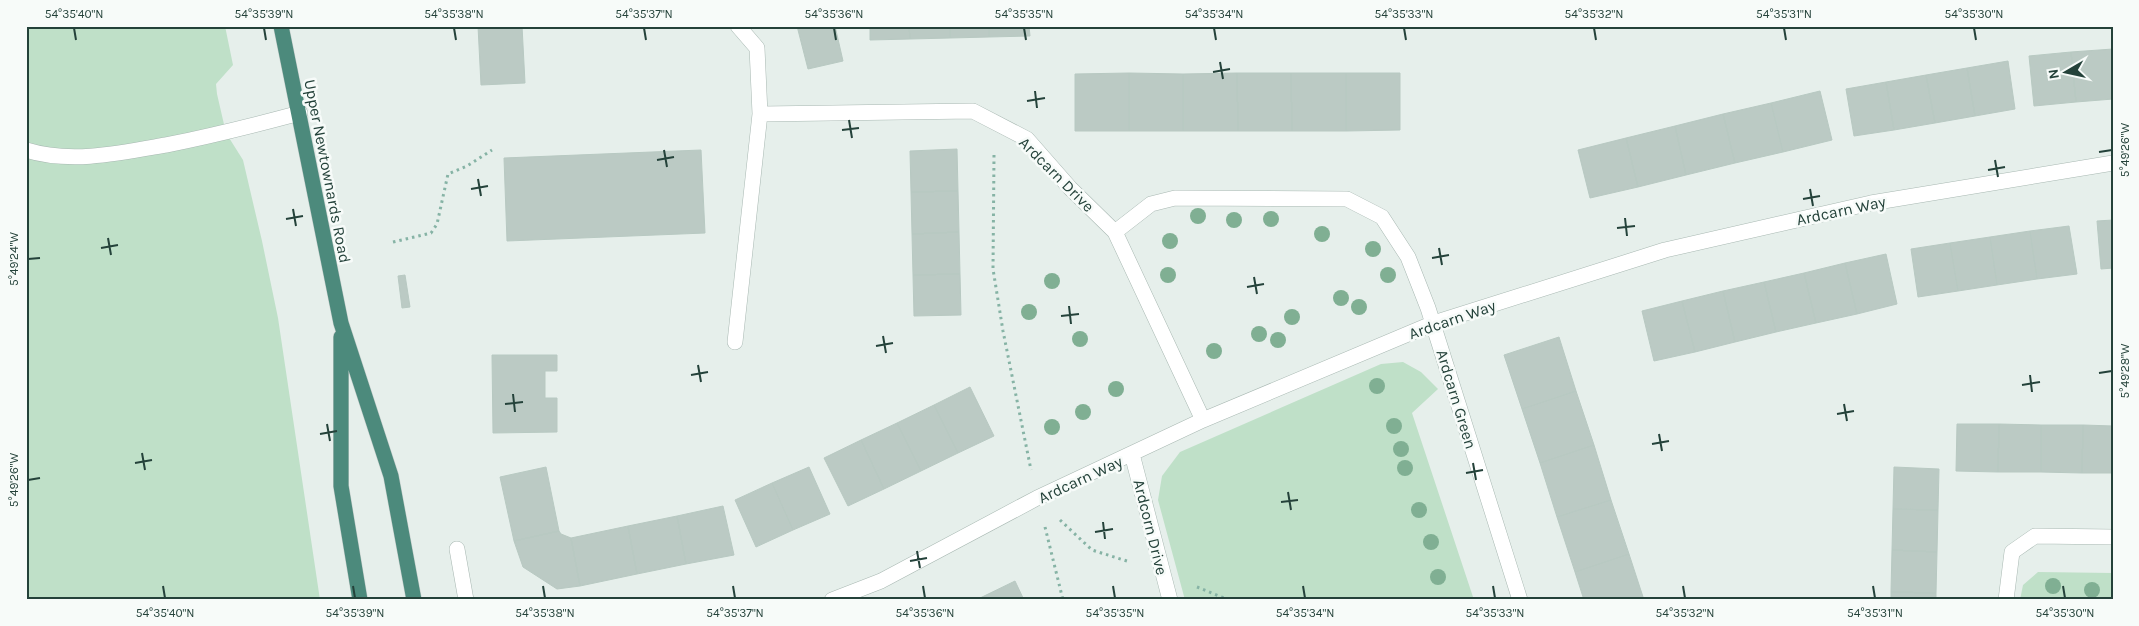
<svg xmlns="http://www.w3.org/2000/svg" width="2139" height="626" viewBox="0 0 2139 626" font-family="Karla,sans-serif">
<style>
.green{fill:#bfe0c8}
.building{fill:#bbcac4;stroke:#b8c9c2}
.lines{fill:none;stroke-linecap:round;stroke-linejoin:round}
.service-casing{stroke:#a8b8b2;stroke-width:16}
.minor-casing{stroke:#a8b8b2;stroke-width:16}
.trunk-casing{stroke:#c2cac8;stroke-width:16}
.path{stroke:#86b3a5;stroke-width:3;stroke-dasharray:2.5 4;stroke-linecap:butt}
.service{stroke:#fff;stroke-width:15}
.minor{stroke:#fff;stroke-width:15}
.trunk{stroke:#4c8a7c;stroke-width:15}
.tree{fill:#80af93}
.ticks{fill:none;stroke:#24423a;stroke-width:2}
.labels{text-anchor:middle;stroke-width:5;stroke-linejoin:round;paint-order:stroke}
.street-label{font-size:16px;fill:#24423a;stroke:#f7fbf9}
.neatline{fill:none;stroke:#24423a;stroke-width:2}
.ticks-label{font-size:12px;text-anchor:middle;fill:#24423a}
</style>
<rect width="100%" height="100%" fill="#e6efeb"/>
<path class="green" d="M26,26H225L233,65L216,84L217,94L226,133L243,160L262,241L278,318L320,600H26Z
M1403,362L1421,372L1438,389L1412,413L1474,600H1185L1158,500L1162,476L1180,452L1381,364Z
M2038,572L2113,573V600H2020L2023,585Z"/>
<path class="building" d="M478,26H522L525,83L481,85Z
M797,26H835L843,61L808,69Z
M870,26H909L910,39L870,40Z
M909,26H950V38L910,39Z
M950,26H989V37L950,38Z
M989,26H1029L1030,36L989,37Z
M2113,49V99L2076,102L2071,52Z
M2071,52L2076,102L2034,106L2029,56Z
M2008,61L2015,109L1975,116L1967,68Z
M1967,68L1975,116L1935,123L1926,75Z
M1129,73V131H1075V74Z
M1129,73L1183,74V131H1129Z
M1237,73L1238,131H1183V74Z
M1237,73H1291L1292,131H1238Z
M1291,73H1346V131H1292Z
M1346,73H1400V130L1346,131Z
M1926,75L1935,123L1894,130L1886,82Z
M1886,82L1894,130L1854,136L1846,89Z
M1820,91L1832,140L1783,152L1771,103Z
M1771,103L1783,152L1735,163L1723,114Z
M1723,114L1735,163L1686,175L1675,126Z
M1675,126L1686,175L1638,187L1626,138Z
M1626,138L1638,187L1590,198L1578,150Z
M957,149L958,191L911,192L910,151Z
M701,150L705,233L507,241L504,158Z
M958,191L959,232L912,234L911,192Z
M2113,220V268L2101,269L2097,221Z
M2069,226L2077,274L2037,279L2030,231Z
M2030,231L2037,279L1997,285L1990,237Z
M959,232L960,274L913,275L912,234Z
M1990,237L1997,285L1958,291L1950,243Z
M1950,243L1958,291L1918,297L1911,249Z
M1886,254L1897,304L1857,314L1845,263Z
M1845,263L1857,314L1816,323L1804,273Z
M1804,273L1816,323L1776,332L1764,282Z
M960,274L961,315L914,316L913,275Z
M405,275L410,307L402,308L398,276Z
M1764,282L1776,332L1735,342L1723,291Z
M1723,291L1735,342L1695,352L1682,301Z
M1682,301L1695,352L1654,361L1642,311Z
M1559,337L1576,391L1522,409L1504,355Z
M492,355H557V371H545V398H557V432L493,433Z
M970,387L994,436L958,453L934,405Z
M1576,391L1594,445L1540,463L1522,409Z
M934,405L958,453L921,471L897,423Z
M897,423L921,471L884,489L861,440Z
M1957,424H1999L1998,472L1956,471Z
M1999,424L2041,425V472H1998Z
M2041,425H2083L2082,473L2041,472Z
M2083,425L2113,426V473H2082Z
M861,440L884,489L848,506L824,458Z
M1594,445L1611,500L1557,517L1540,463Z
M546,467L559,531L514,541L500,477Z
M809,467L830,514L793,530L772,483Z
M1894,467L1939,469L1938,510L1893,509Z
M772,483L793,530L756,547L735,500Z
M1611,500L1629,554L1575,572L1557,517Z
M723,506L734,555L686,564L677,516Z
M1893,509L1938,510L1937,552L1892,550Z
M677,516L686,564L637,574L628,526Z
M628,526L637,574L580,586L571,538Z
M559,531L561,534L571,538L580,586L557,589L523,567L514,541Z
M1892,550L1937,552L1936,593L1891,592Z
M1629,554L1644,600H1584L1575,572Z
M1015,581L1024,600H978V599Z
M1891,592L1936,593V600H1891Z"/>
<g class="lines">
<g class="service-casing">
<path id="service" d="M26,150C71,164 121,153 166,145C211,136 255,125 300,113
M457,549L466,600"/>
</g>
<g class="minor-casing">
<path id="minor" d="M760,114L973,111L1027,139L1070,188L1115,232L1203,420
M1115,232L1151,204L1175,198L1347,199L1382,217L1408,257L1428,308L1520,600
M735,342L760,114L757,48L738,26
M1132,454L1170,600
M832,600L881,581L1037,498L1203,420L1434,323L1665,250L1871,203L2113,163
M2006,600L2012,552L2035,536L2113,537"/>
</g>
<g class="trunk-casing">
<path id="trunk" d="M281,26L341,323L391,476L414,600
M341,337V486L360,600"/>
</g>
<path class="path" d="M994,155L993,269L1003,331L1031,470
M393,242L431,233L437,224L448,174L467,166L492,150
M1060,520L1092,550L1130,562
M1045,527L1063,600
M1197,587L1229,600"/>
<use href="#service" class="service"/>
<use href="#minor" class="minor"/>
<use href="#trunk" class="trunk"/>
</g>
<g class="tree">
<circle cx="1198" cy="216" r="8"/>
<circle cx="1271" cy="219" r="8"/>
<circle cx="1234" cy="220" r="8"/>
<circle cx="1322" cy="234" r="8"/>
<circle cx="1170" cy="241" r="8"/>
<circle cx="1373" cy="249" r="8"/>
<circle cx="1168" cy="275" r="8"/>
<circle cx="1388" cy="275" r="8"/>
<circle cx="1052" cy="281" r="8"/>
<circle cx="1341" cy="298" r="8"/>
<circle cx="1359" cy="307" r="8"/>
<circle cx="1029" cy="312" r="8"/>
<circle cx="1292" cy="317" r="8"/>
<circle cx="1259" cy="334" r="8"/>
<circle cx="1080" cy="339" r="8"/>
<circle cx="1278" cy="340" r="8"/>
<circle cx="1214" cy="351" r="8"/>
<circle cx="1377" cy="386" r="8"/>
<circle cx="1116" cy="389" r="8"/>
<circle cx="1083" cy="412" r="8"/>
<circle cx="1394" cy="426" r="8"/>
<circle cx="1052" cy="427" r="8"/>
<circle cx="1401" cy="449" r="8"/>
<circle cx="1405" cy="468" r="8"/>
<circle cx="1419" cy="510" r="8"/>
<circle cx="1431" cy="542" r="8"/>
<circle cx="1438" cy="577" r="8"/>
<circle cx="2053" cy="586" r="8"/>
<circle cx="2092" cy="590" r="8"/>
</g>
<path class="ticks" d="M74,28L76,40M264,28L266,40M454,28L456,40M644,28L646,40M834,28L836,40M1024,28L1026,40M1214,28L1216,40M1404,28L1406,40M1594,28L1596,40M1784,28L1786,40M1974,28L1976,40M1220,62L1223,79M1213,72L1230,69M1035,91L1037,108M1027,101L1045,98M849,120L852,138M842,130L859,128M664,150L667,167M2099,152L2112,150M657,160L674,157M1995,160L1998,177M1988,170L2005,167M478,179L481,196M471,189L488,186M1810,189L1813,206M1803,199L1820,196M293,209L296,226M1625,218L1627,236M286,219L303,216M1617,228L1635,226M108,238L111,255M101,248L118,245M1439,248L1442,265M1432,258L1449,255M28,259L40,258M1254,277L1257,294M1247,287L1264,284M1069,306L1071,324M1061,316L1079,314M883,336L886,353M876,346L893,343M698,365L701,382M2099,373L2112,371M691,375L708,372M2030,375L2032,392M2022,385L2040,382M513,394L515,412M505,404L523,402M1844,404L1847,421M1837,414L1854,411M327,424L330,441M320,434L337,431M1659,434L1662,451M1652,444L1669,441M142,453L145,470M135,463L152,460M1473,463L1476,480M1466,473L1483,470M28,480L40,478M1288,492L1291,510M1281,502L1298,500M1103,522L1105,539M1095,532L1113,529M917,551L920,568M910,561L927,558M163,586L165,598M353,586L355,598M543,586L545,598M733,586L735,598M923,586L925,598M1113,586L1115,598M1303,586L1305,598M1493,586L1495,598M1683,586L1685,598M1873,586L1875,598M2063,586L2065,598"/>
<g class="labels">
<g class="street-label">
<text transform="translate(328 171) rotate(79)" y="6">Upper Newtownards Road</text>
<text transform="translate(1057 174) rotate(45)" y="6">Ardcarn Drive</text>
<text transform="translate(1841 210) rotate(-12)" y="6">Ardcarn Way</text>
<text transform="translate(1452 319) rotate(-19)" y="6">Ardcarn Way</text>
<text transform="translate(1457 399) rotate(73)" y="6">Ardcarn Green</text>
<text transform="translate(1080 479) rotate(-25)" y="6">Ardcarn Way</text>
<text transform="translate(1151 527) rotate(76)" y="6">Ardcorn Drive</text>
</g>
</g>
<rect width="2139" height="626" fill="none" stroke="#f7fbf9" stroke-width="55"/>
<g transform="translate(2066 72) rotate(261)" stroke="#f7fbf9" stroke-width="4" paint-order="stroke">
<path d="M0-4L9 19L0 12L-9 19Z" fill="#24423a"/>
<text y="-8" font-size="14" font-weight="bold" text-anchor="middle" fill="#24423a">N</text>
</g>
<rect x="28" y="28" width="2084" height="570" class="neatline"/>
<g class="ticks-label">
<text x="74" y="18">54°35'40"N</text>
<text x="264" y="18">54°35'39"N</text>
<text x="454" y="18">54°35'38"N</text>
<text x="644" y="18">54°35'37"N</text>
<text x="834" y="18">54°35'36"N</text>
<text x="1024" y="18">54°35'35"N</text>
<text x="1214" y="18">54°35'34"N</text>
<text x="1404" y="18">54°35'33"N</text>
<text x="1594" y="18">54°35'32"N</text>
<text x="1784" y="18">54°35'31"N</text>
<text x="1974" y="18">54°35'30"N</text>
<text transform="translate(2125 150) rotate(-90)" y="4">5°49'26"W</text>
<text transform="translate(14 259) rotate(-90)" y="4">5°49'24"W</text>
<text transform="translate(2125 371) rotate(-90)" y="4">5°49'28"W</text>
<text transform="translate(14 480) rotate(-90)" y="4">5°49'26"W</text>
<text x="165" y="617">54°35'40"N</text>
<text x="355" y="617">54°35'39"N</text>
<text x="545" y="617">54°35'38"N</text>
<text x="735" y="617">54°35'37"N</text>
<text x="925" y="617">54°35'36"N</text>
<text x="1115" y="617">54°35'35"N</text>
<text x="1305" y="617">54°35'34"N</text>
<text x="1495" y="617">54°35'33"N</text>
<text x="1685" y="617">54°35'32"N</text>
<text x="1875" y="617">54°35'31"N</text>
<text x="2065" y="617">54°35'30"N</text>
</g>
</svg>
